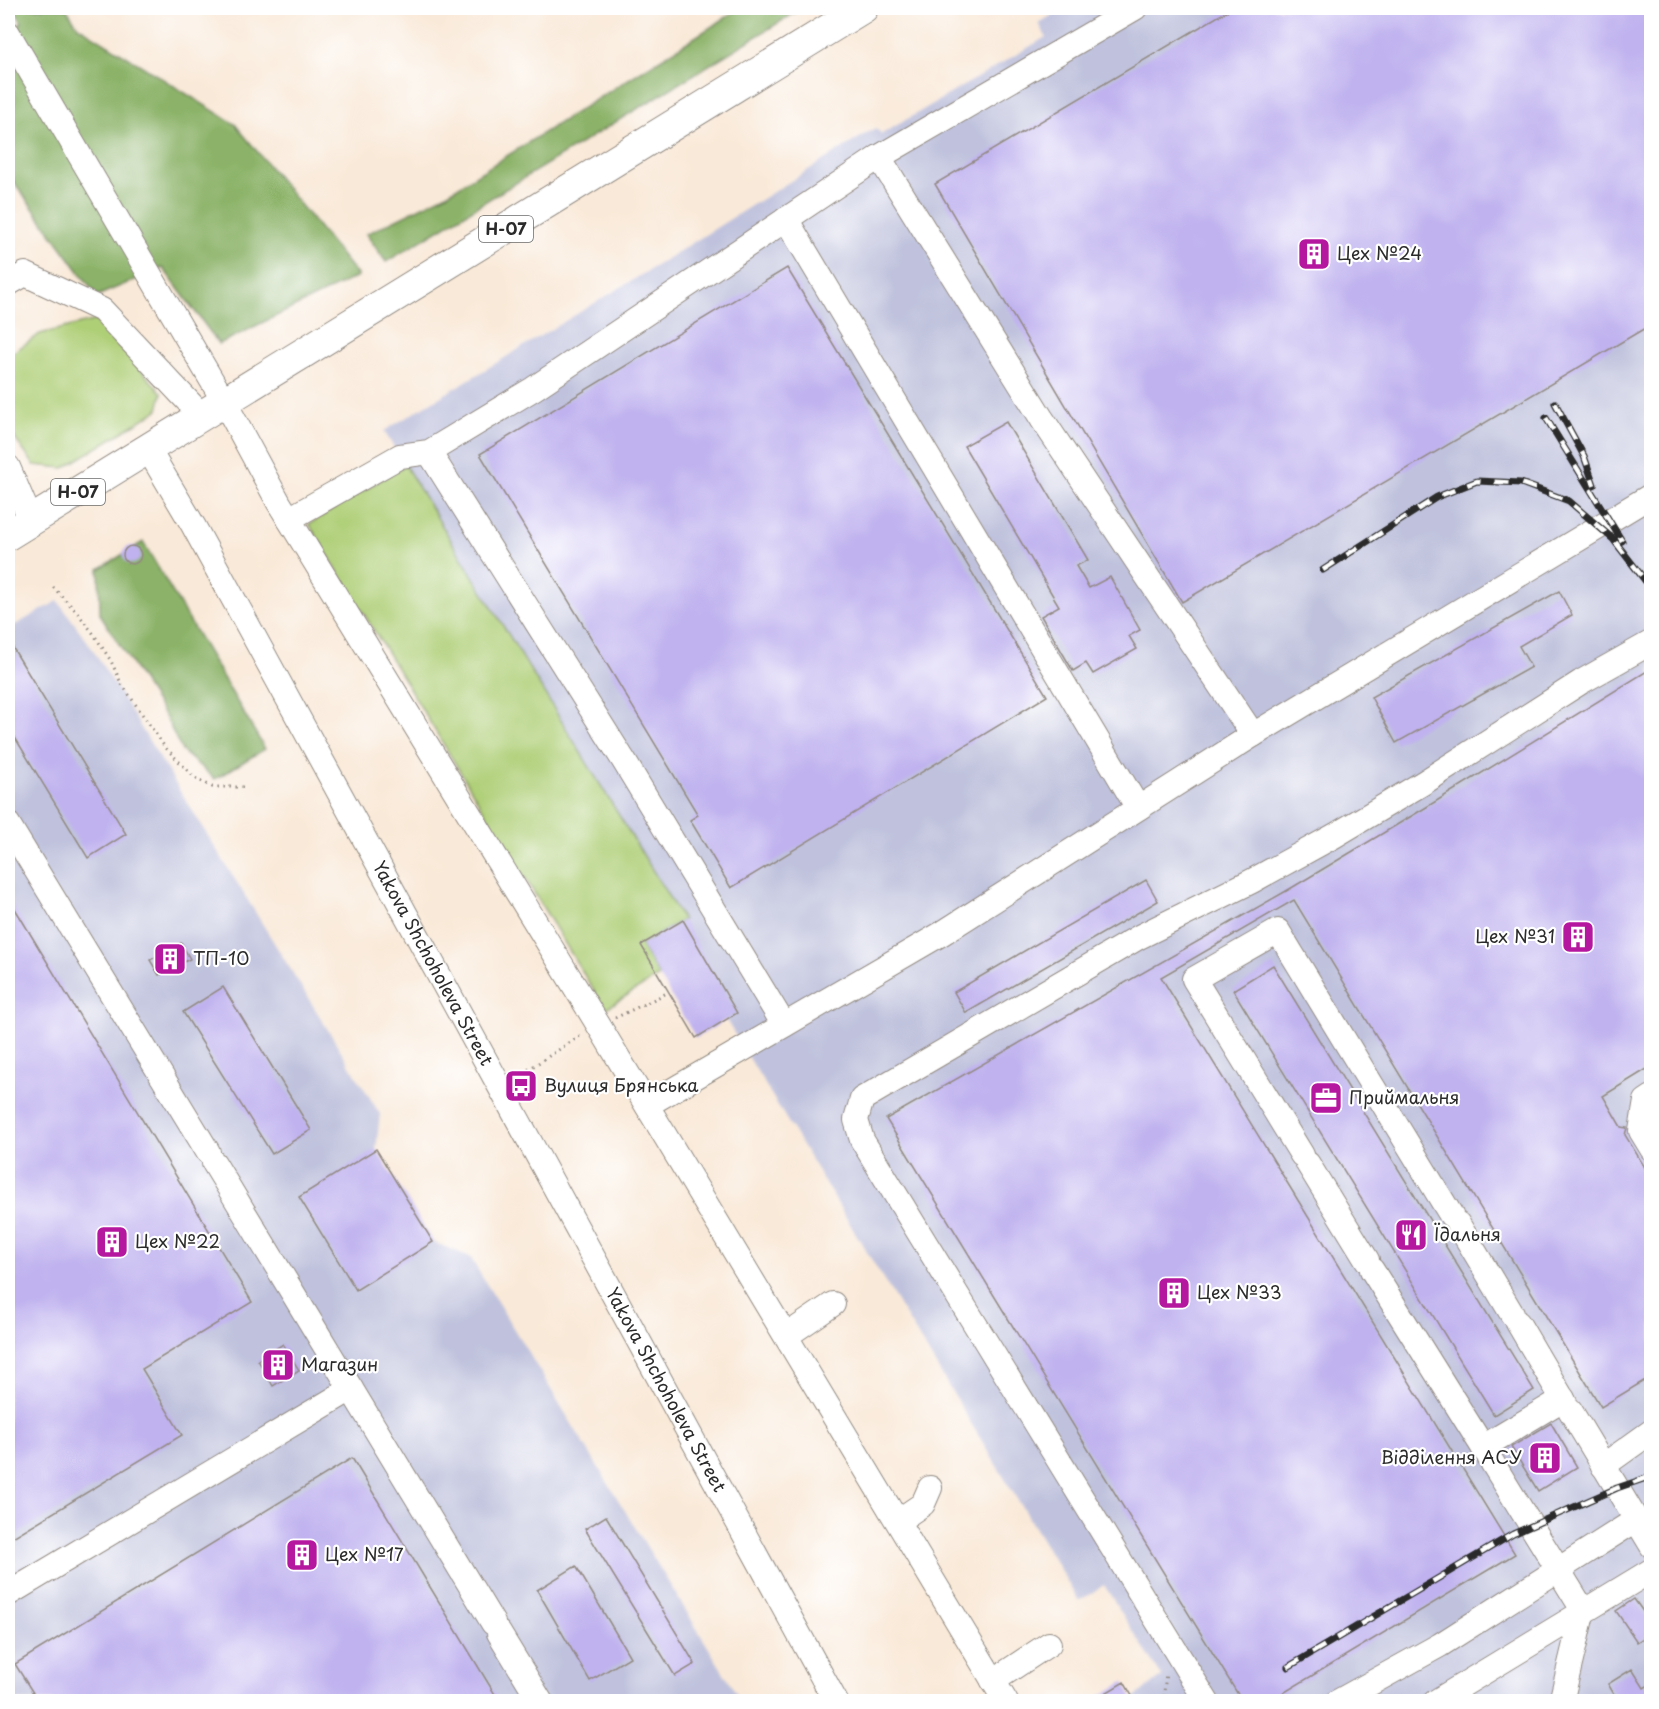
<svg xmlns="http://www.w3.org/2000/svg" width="1659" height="1709" viewBox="0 0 1659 1709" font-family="'Playpen Sans',sans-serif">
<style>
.industrial{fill:#c0c2dd}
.green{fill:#afcf77;stroke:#6d7d51;stroke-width:1.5}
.forest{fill:#8bb268;stroke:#5b6e4a;stroke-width:1.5}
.building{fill:#c0b2ef}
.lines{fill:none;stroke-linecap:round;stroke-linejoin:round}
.minor-casing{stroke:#928a82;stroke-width:26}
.major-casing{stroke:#928a82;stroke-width:32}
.path{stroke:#928a82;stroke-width:3;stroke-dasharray:1.5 4.5;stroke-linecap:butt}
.minor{stroke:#fff;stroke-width:24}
.major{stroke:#fff;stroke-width:30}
.rail-casing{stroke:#2b2b2b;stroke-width:7}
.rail{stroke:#fff;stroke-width:4.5;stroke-dasharray:14;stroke-linecap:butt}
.labels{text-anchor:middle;stroke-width:4.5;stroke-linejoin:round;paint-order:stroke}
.shield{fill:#fff;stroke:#6b6b6b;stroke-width:1.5}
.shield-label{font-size:16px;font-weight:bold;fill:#2b2b2b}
.poi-label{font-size:18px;fill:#2b2b2b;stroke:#fff;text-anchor:start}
.street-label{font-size:18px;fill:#2b2b2b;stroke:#fff}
</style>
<rect width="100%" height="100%" fill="#fff"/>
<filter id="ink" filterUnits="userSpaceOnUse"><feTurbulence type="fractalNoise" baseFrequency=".0167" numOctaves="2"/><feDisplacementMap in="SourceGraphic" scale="12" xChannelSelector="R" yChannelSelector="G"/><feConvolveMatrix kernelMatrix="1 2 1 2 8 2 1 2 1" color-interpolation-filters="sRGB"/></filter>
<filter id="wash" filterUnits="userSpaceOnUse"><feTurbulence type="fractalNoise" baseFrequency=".008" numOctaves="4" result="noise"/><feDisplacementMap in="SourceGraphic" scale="24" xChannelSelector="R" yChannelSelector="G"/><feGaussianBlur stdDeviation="1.35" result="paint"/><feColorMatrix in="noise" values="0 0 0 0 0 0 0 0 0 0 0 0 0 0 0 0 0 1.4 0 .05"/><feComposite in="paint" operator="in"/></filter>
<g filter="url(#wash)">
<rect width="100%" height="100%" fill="#f9e9d8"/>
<path class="industrial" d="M1064,8H1651V1701H1135L1133,1698L1162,1677L1104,1585L1079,1601L726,1020L696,1038L641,945L683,920L384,431L646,272L875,128L882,134L1046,37L1039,23Z
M58,601L88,642L380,1114L376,1149L433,1242L470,1257L741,1701H8V629Z"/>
<path class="green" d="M96,320L162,393L158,410L64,468L34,465L8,429V356L40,334Z
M405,465L683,920L641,945L659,976L605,1009L309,524Z"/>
<path class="forest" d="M14,8H66L78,26L235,124L358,276L219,344L163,268L97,296L8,174V31L22,23Z
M741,8H803L386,262L366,234L445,195Z
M143,542L265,749L215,779L182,751L166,718L100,614L99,569Z"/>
<g id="blocks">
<path class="building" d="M1232,8H1643L1652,21V324L1182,602L935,184Z
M787,268L1047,696L731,888L690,820L698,815L480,454Z
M1006,422L1088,560L1076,566L1089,588L1110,577L1140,630L1129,636L1137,649L1093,674L1086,663L1073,671L1041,616L1059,606L964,446Z
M123 555a9 9 0 1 1 18 0a9 9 0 1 1-18 0Z
M1559,591L1572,615L1519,646L1531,667L1396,743L1371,697Z
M8,640L126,834L88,858L8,726Z
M1647,671L1652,679V1066L1603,1096L1621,1127L1627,1128L1625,1135L1652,1179V1376L1601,1407L1294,900L1161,977L1515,1554L1270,1701H1242L886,1119L1288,890L1425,808Z
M1146,880L1158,901L966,1013L954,992Z
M8,897L252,1302L142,1369L182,1435L8,1540Z
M683,920L737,1013L696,1038L641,945Z
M181,943L190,959L159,975L150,960Z
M1273,965L1534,1390L1494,1415L1233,990Z
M223,987L311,1130L272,1154L183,1012Z
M376,1149L433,1242L356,1290L299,1197Z
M283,1344L299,1370L273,1386L258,1360Z
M1551,1423L1577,1467L1538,1491L1511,1447Z
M352,1458L499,1701H38L15,1664Z
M606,1516L695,1664L675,1676L585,1529Z
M576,1566L630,1657L590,1681L537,1590Z
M1634,1599L1652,1624V1632L1637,1642L1616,1611Z
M1632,1669L1644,1688L1652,1683V1701H1618L1608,1684Z
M1124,1682L1135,1701H1092Z"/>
</g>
</g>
<g filter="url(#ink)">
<use href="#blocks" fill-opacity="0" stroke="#928a82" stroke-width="1.5"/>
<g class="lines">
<g class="minor-casing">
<g id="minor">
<path d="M8,33L225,403L279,503L599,1026L1006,1702"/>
<path d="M879,157L1042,419L1253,735"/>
<path d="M786,219L1138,808"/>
<path d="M8,284L25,274L102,310L202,416"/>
<path id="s1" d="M148,449L193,525L836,1702"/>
<path d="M429,452L624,761L784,1025"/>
<path d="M8,467L31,521"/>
<path d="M289,519L400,456L429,452L533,389L879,157L1135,8"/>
<path d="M8,824L208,1152"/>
<path d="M1652,1097L1646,1101L1641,1131L1652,1149"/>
<path d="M647,1105L941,934L1253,735L1652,495"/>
<path d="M1302,1155L1194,979L1278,931L1451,1215"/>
<path d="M214,1163L493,1623"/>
<path d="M1308,1164L1367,1260"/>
<path d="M1458,1224L1512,1314"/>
<path d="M1372,1270L1486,1452"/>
<path d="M1518,1323L1565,1403"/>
<path d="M786,1336L833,1304"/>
<path d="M1570,1410L1652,1546"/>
<path d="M1483,1447L1563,1399"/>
<path d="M1490,1459L1583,1610L1561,1702"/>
<path d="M1603,1466L1652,1431"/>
<path d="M898,1521L923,1504L930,1488"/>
<path d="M8,1594L351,1389"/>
<path d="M499,1633L541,1702"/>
<path d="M993,1681L1049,1644"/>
<path d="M1207,1702L862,1140L856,1120L862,1099L1139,937L1252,881L1334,836L1423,783L1581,682L1652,642"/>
<path d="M1337,1702L1440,1645L1636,1520"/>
<path d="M1435,1702L1652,1570"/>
</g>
</g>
<g class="major-casing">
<path id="major" d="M8,535L863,8"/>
</g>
<path class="path" d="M53,587L76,611L93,633L111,661L121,683L164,746L195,778L212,787H244
M615,1018L669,992
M518,1076L583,1034
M1163,1702L1166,1673"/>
<use href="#minor" class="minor"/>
<use href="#major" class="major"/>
<g class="rail-casing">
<path id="rail" d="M1555,403L1584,456L1594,485
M1546,418L1622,541
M1323,570L1437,497L1477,481L1521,483L1569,501L1613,539L1647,583
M1288,1667L1513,1534L1617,1488L1652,1476"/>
</g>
<use href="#rail" class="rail"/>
</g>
</g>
<defs>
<g id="building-square" transform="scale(1.725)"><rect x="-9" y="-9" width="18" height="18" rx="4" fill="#b5179e" stroke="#fff"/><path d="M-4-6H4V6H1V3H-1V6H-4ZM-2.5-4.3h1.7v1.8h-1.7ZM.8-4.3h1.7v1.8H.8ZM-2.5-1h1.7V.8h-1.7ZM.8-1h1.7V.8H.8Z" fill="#fff"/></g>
<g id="bus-square" transform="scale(1.725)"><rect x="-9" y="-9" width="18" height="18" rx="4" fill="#b5179e" stroke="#fff"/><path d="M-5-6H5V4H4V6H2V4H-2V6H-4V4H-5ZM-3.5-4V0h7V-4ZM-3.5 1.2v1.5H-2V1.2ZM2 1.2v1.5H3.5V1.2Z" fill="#fff"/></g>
<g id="office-square" transform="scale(1.725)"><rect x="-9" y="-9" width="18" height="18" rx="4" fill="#b5179e" stroke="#fff"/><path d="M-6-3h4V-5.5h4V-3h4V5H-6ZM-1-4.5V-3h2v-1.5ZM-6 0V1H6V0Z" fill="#fff"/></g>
<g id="restaurant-square" transform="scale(1.725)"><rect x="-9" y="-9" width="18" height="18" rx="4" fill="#b5179e" stroke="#fff"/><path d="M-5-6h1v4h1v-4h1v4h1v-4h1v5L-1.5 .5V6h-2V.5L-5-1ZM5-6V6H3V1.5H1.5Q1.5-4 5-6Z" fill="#fff"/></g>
</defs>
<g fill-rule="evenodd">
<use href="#building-square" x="1314" y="254"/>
<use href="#building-square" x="1578" y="937"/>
<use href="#building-square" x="170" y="959"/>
<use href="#bus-square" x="521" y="1086"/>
<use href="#office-square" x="1326" y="1098"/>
<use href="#restaurant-square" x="1411" y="1235"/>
<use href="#building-square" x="112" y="1242"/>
<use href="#building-square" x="1174" y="1293"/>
<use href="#building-square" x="278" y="1365"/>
<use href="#building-square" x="1545" y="1458"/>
<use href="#building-square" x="302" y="1555"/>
</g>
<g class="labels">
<g class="shield">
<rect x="479" y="216" width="54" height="26" rx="4.5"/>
<rect x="51" y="479" width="54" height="26" rx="4.5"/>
</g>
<g class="shield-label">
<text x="506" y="235">Н-07</text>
<text x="78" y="498">Н-07</text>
</g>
<g class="poi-label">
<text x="1337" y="260">Цех №24</text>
<text x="1555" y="943" text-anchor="end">Цех №31</text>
<text x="193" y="965">ТП-10</text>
<text x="544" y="1092">Вулиця Брянська</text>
<text x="1349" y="1104">Приймальня</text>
<text x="1434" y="1241">Їдальня</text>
<text x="135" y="1248">Цех №22</text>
<text x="1197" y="1299">Цех №33</text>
<text x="301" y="1371">Магазин</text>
<text x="1522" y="1464" text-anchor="end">Відділення АСУ</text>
<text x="325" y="1561">Цех №17</text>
</g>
<g class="street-label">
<text dy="6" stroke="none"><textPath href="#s1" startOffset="588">Yakova Shchoholeva Street</textPath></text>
<text dy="6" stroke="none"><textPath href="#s1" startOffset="1074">Yakova Shchoholeva Street</textPath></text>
</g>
</g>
<rect width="1659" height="1709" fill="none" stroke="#fff" stroke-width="30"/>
</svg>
